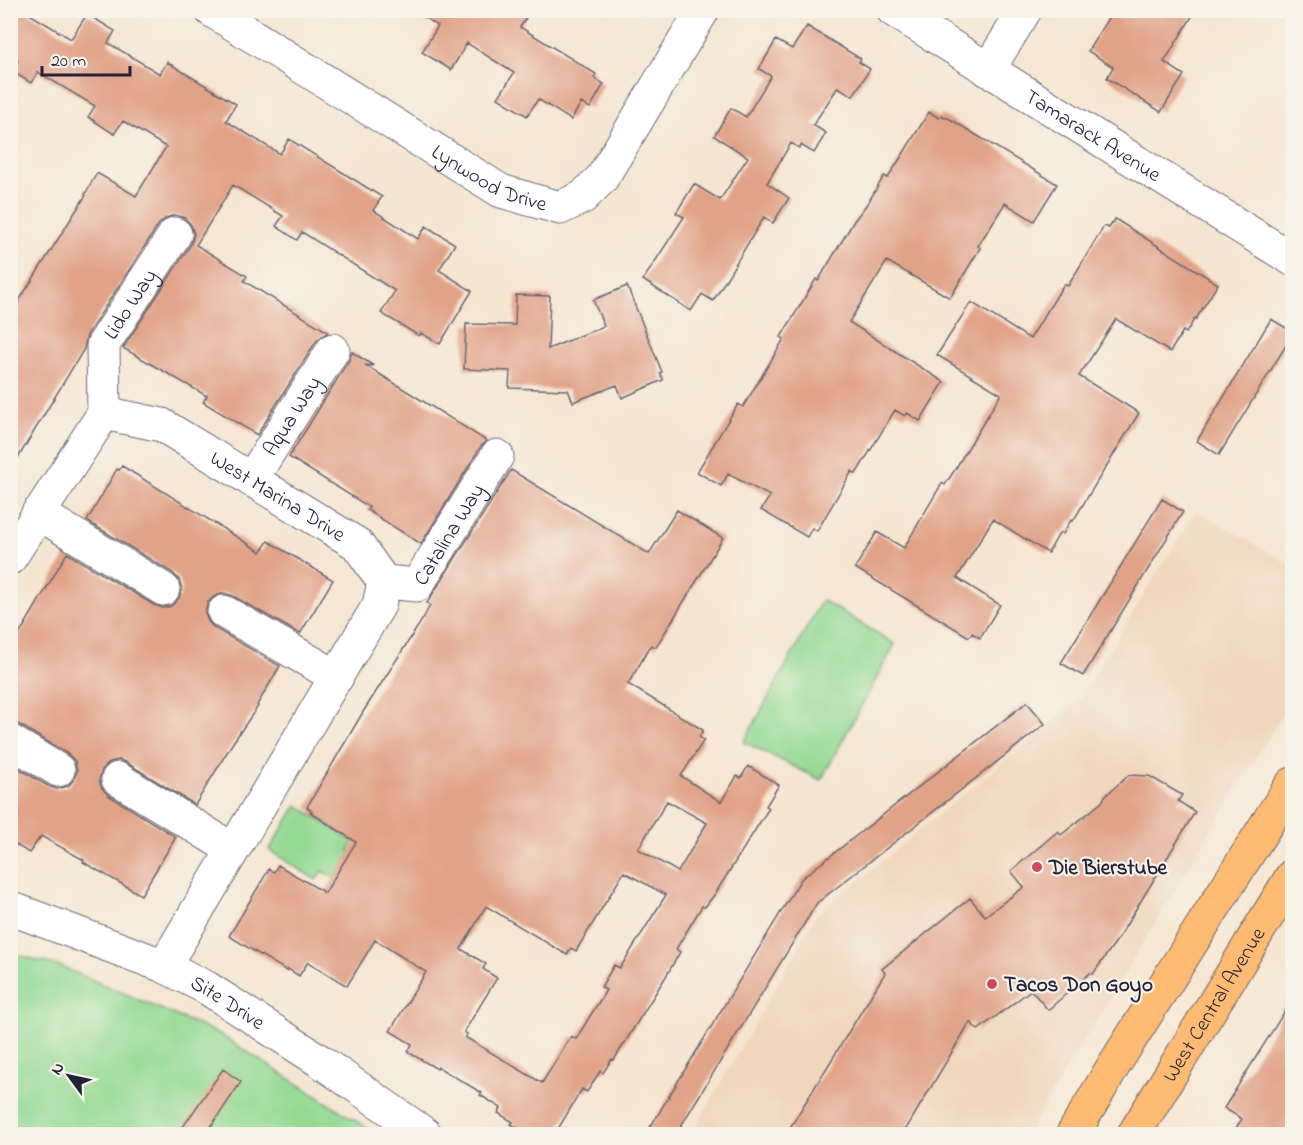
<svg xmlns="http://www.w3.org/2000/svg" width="1303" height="1145" viewBox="0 0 1303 1145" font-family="'Indie Flower',sans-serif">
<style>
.built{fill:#efd6bc}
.green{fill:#94da94;stroke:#5b7e68;stroke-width:1.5}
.building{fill:#e1a288;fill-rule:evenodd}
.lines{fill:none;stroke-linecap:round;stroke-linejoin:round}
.minor-casing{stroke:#6c6770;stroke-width:35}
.major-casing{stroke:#6c6770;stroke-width:35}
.minor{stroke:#fff;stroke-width:33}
.major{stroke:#febb71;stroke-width:33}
.poi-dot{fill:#d1495b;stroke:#f7f3e8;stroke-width:2}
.labels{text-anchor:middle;stroke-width:4.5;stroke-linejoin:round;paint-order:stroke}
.street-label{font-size:21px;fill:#22223b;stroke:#f7f3e8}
.poi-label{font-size:21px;font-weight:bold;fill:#22223b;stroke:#f7f3e8;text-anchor:start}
</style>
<rect width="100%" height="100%" fill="#f7f3e8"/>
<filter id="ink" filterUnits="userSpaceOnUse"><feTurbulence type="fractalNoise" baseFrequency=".0167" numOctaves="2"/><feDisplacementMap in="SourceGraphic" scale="12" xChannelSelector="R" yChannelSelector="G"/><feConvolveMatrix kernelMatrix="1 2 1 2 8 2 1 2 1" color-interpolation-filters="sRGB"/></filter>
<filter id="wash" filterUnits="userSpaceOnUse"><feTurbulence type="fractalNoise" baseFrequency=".008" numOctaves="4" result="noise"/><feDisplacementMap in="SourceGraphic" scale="24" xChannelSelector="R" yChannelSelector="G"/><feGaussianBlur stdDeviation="1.35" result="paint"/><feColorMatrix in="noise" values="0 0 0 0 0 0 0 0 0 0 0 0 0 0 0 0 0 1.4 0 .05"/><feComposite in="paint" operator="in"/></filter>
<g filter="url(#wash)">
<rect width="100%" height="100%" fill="#f5e6d2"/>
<path class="built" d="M1196,510L1292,566V698L1027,1134H692L816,915L1079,700Z"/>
<path class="green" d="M822,600L895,644L821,780L744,742Z
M297,805L354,842L349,850L376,867L359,894L323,871L316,880L269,850Z
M10,953L62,967L219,1034L377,1134H11Z"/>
<g id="blocks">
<path class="building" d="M10,10H23L71,39L87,14L115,31L108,43L160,74L167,62L236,104L226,121L280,154L289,139L382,197L373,210L418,239L426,226L455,244L439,270L472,291L440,344L421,333L419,336L381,313L395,291L302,232L297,240L276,226L283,216L233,185L196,245L247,276L244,281L328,332L317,340L257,435L203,402L207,396L123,348L191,244L194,234L191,225L185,218L175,215L166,218L159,224L87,335L84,349L10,471V315L86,195L85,194L97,173L136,196L166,147L123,121L114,134L88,117L95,106L38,72L31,83L11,71L18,61L10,56Z
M413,10H531L520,27L596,74L594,78L604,84L590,108L581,103L571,120L538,99L527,116L498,98L514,73L467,43L451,70L422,52L438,26Z
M1113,10H1196L1164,62L1184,75L1161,112L1107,78L1113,67L1088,51Z
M807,26L861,59L859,62L870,69L853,96L838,87L813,125L826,133L814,153L801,145L799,148L791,143L767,183L789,198L773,223L764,217L713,301L702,294L691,311L643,280L684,217L676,213L694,184L720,200L748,157L714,136L731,108L746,117L771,76L759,69L776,40L792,49Z
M929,112L939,118L941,115L950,119L1057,184L1034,221L1005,203L978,246L980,248L950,298L887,261L849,322L944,382L920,421L907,413L905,416L895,410L856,474L852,471L817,531L812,528L807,537L761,510L770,496L728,474L721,486L697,472L738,404L743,407L784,339L781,337L816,279L818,281L854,221L869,201L884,176L888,178Z
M1115,219L1218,284L1196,319L1195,318L1186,333L1183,331L1170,352L1116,319L1079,376L1139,413L1073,521L1071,520L1063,534L1060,532L1048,553L993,519L957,578L1000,605L980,638L972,633L969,637L855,568L877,532L904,548L942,483L945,485L954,471L1001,394L937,355L971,302L1030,339L1064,284L1068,286L1104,226L1109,228Z
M627,286L662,372L660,373L663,380L622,398L617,385L573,402L568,390L509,388L510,371L464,369L466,324L515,325L516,295L550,296L548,349L604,326L593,300Z
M1271,319L1293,332V334L1219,455L1197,441Z
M352,352L374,366L365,365L487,441L481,446L421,544L367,510L369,507L289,457L349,360Z
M122,466L261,552L268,541L333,580L300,634L233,596L223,593L215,596L208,602L205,613L208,621L214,628L280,666L257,705L258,706L232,744L195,805L127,763L119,760L110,762L102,770L99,779L101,787L108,795L176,837L141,895L83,862L84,860L41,836L29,853L10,841V763L48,786L57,789L68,786L74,779L77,771L75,761L68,754L20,725L10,722V650L67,553L154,605L163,608L171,606L179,598L182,589L179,580L173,573L87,521L117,469L119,470Z
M511,470L649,554L677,510L723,538L656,647L651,645L628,684L703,730L699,737L704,740L681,776L721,802L737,776L741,778L748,766L779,785L766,806L769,808L715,894L705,907L702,906L676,949L680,952L668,973L614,1060L612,1059L603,1073L600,1071L587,1092L582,1089L555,1134H527L511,1124L513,1122L498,1113L501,1108L480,1095L482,1093L438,1067L437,1069L408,1052L412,1044L390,1031L426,972L375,940L347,986L308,962L299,976L288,969L287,971L229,936L269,869L274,872L278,865L325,893L356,842L310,812L312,811L307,807L363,712L424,617L430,605L427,603ZM667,801L707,823L678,872L638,849ZM624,872L666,895L620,968L614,965L601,987L606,990L600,1000L576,1039L571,1036L542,1083L465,1037L467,1034L464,1032L497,978L483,969L486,964L461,949L486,906L567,955L571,948L576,951Z
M1162,499L1183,512L1083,676L1061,663Z
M1027,702L1045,724L817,903L676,1134H646L801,879Z
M1129,775L1149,776L1182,795L1178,801L1195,812L1119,937L1093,974L1090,973L1048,1010L1031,990L978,1030L970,1022L903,1134H786L885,973L882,969L970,898L985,916L1024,887L1011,871L1058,831L1061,835L1102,802L1105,796Z
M1293,998V1134H1232L1242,1119L1224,1108Z
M223,1069L241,1082L206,1134H178Z"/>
</g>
</g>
<g filter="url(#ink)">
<use href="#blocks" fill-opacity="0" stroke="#6c6770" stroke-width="1.5"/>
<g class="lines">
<g class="minor-casing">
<g id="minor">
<path id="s1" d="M211,10L501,191L560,208L583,197L602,178L703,10"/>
<path id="s2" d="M893,10L1292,259"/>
<path d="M988,70L1025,10"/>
<path id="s3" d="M104,413L103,345L175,234"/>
<path id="s4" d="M251,480L333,350"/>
<path d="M38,513L163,589"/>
<path id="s5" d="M10,558L104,413L162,425L357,544L384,582L379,605L164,966"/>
<path id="s6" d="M384,582L417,585L497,456"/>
<path d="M224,612L337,677"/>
<path d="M10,741L58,770"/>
<path d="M118,779L232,849"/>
<path id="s7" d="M10,908L164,966L207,988L320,1061L425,1134"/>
</g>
</g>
<g class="major-casing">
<g id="major">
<path d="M1073,1134L1114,1065L1292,784"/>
<path id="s8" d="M1134,1134L1292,876"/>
</g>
</g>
<use href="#minor" class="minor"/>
<use href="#major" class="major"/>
</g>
</g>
<g class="poi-dot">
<circle cx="1037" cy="867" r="6"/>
<circle cx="992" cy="984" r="6"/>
</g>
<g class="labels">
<g class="street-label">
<text dy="7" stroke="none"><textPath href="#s2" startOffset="236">Tamarack Avenue</textPath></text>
<text dy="7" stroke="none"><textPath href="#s1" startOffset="326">Lynwood Drive</textPath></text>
<text dy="7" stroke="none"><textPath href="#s3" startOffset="117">Lido Way</textPath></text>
<text dy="7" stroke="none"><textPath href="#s4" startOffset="76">Aqua Way</textPath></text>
<text dy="7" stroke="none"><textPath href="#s5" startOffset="368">West Marina Drive</textPath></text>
<text dy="7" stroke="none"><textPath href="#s6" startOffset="93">Catalina Way</textPath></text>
<text dy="7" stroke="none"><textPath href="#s7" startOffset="238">Site Drive</textPath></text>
<text dy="7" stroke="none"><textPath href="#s8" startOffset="152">West Central Avenue</textPath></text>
</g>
<g class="poi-label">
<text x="1049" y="874">Die Bierstube</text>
<text x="1004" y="991">Tacos Don Goyo</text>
</g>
</g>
<rect width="1303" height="1145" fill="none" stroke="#f7f3e8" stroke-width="36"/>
<g transform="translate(69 1076) rotate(303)" stroke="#f7f3e8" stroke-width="4.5" paint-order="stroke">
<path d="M0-4.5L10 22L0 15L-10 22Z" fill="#22223b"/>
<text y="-9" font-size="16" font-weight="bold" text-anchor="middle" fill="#22223b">N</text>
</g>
<path d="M42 66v9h88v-9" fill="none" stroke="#22223b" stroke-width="3"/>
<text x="51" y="66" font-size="18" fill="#22223b" stroke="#f7f3e8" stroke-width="4.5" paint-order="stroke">20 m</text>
</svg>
